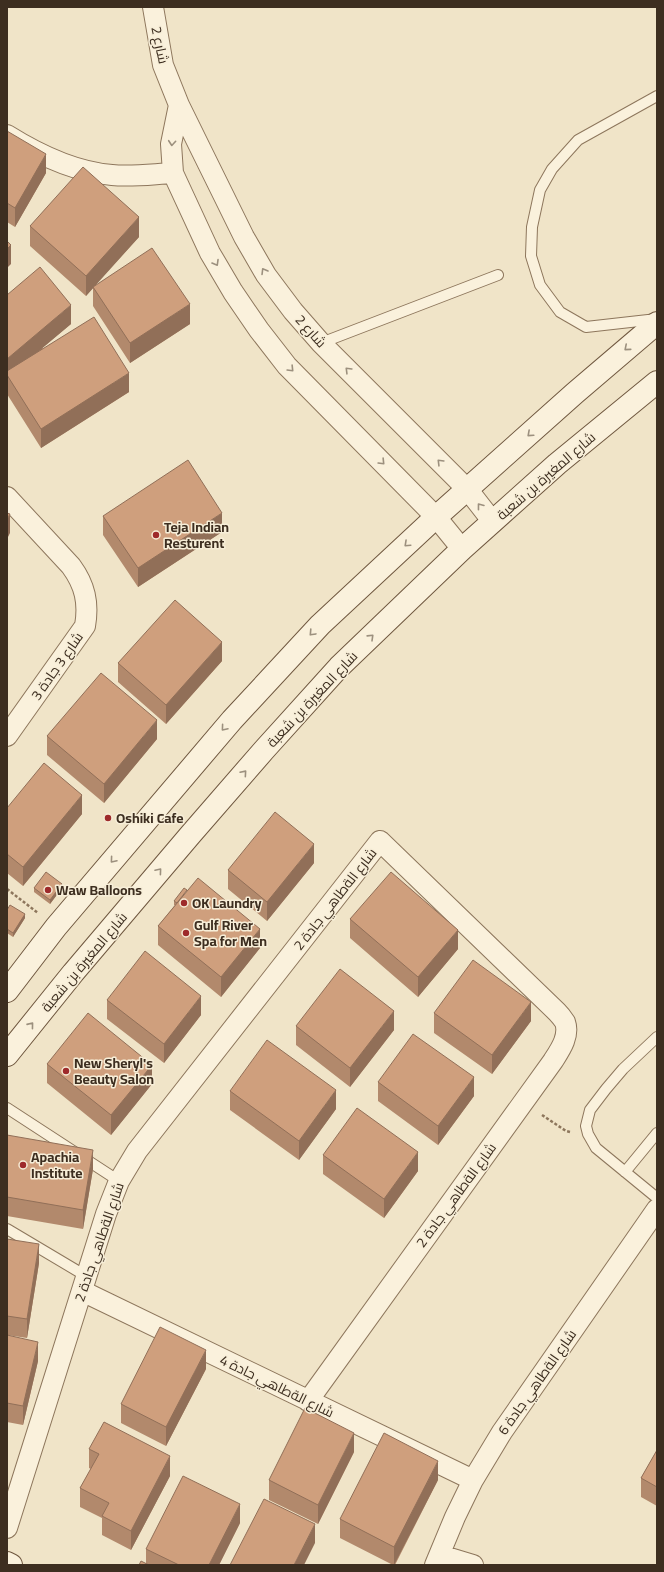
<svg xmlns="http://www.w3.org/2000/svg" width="664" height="1572" viewBox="0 0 664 1572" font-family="Georgia,Cairo,serif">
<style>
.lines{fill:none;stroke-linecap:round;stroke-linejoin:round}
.lane-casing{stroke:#8d765c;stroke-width:12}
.street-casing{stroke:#8d765c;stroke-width:22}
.secondary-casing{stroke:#6f573f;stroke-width:24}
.path{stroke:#8d765c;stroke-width:2.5;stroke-dasharray:3 2;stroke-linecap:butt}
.lane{stroke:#faf1dc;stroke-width:10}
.street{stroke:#faf1dc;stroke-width:20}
.secondary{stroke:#faf1dc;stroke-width:22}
.wall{fill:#b2896c}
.shaded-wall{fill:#916f58}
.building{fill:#cf9f7d;stroke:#916f58}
.oneway{stroke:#9c907e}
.poi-dot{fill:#9e2a2b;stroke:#f7eed8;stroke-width:1.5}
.labels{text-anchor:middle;stroke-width:3;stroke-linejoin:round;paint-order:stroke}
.street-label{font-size:14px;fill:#3d2e20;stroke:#f7eed8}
.poi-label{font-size:14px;font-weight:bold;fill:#3d2e20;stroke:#f7eed8;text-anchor:start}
</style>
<rect width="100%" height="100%" fill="#f0e4c8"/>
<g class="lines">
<g class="lane-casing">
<path id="lane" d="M657,96L578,140L552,169L540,190L532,227L531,256L540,285L560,312L586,327L657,319
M321,343L498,275
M657,1037L623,1069L606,1089L590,1110L586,1126L588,1134L596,1148L657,1198
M7,1108L119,1181
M625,1172L657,1133
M7,1229L86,1276"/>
</g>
<g class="street-casing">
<path id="street" d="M153,7L163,65L179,105L244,237L266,275L293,311L321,343L468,490L493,522
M179,105L171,144L173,173L210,253L233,292L259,330L287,366L436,517L462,549
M7,135C39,155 74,172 112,175C132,177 153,174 173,173
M7,497L71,566C85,585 89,603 85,626L7,736
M82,1291L473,1480
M7,1528L106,1214L119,1181L137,1151L380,841L557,1012C560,1015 563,1019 565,1022C570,1036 560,1050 553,1061L308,1401
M440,1555L473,1565
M435,1565L455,1517L473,1480L502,1432L657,1209"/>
</g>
<g class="secondary-casing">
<path id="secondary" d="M7,991L56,927L232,720L320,625L436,517L575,393L657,323
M7,1055L73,973L191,834L264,750L339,667L462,549L557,464L657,382
M7,1563L11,1565"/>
</g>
<path class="path" d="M7,889L38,913
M542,1115L566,1131L570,1132"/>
<use href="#lane" class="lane"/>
<use href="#street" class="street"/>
<use href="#secondary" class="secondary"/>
</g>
<path class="wall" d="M7,131L46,173L15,227L7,222Z
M30,226L139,237L95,285L190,324L130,363L93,306V288L86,296L30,246Z
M7,295L71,324L42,348L129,392L41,448L7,394Z
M103,516L222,532L138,587L103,535Z
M222,661L166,724L118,682V663Z
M47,736L157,739L104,803L47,755Z
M7,808L82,814L23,886L7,873Z
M314,863L267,921L228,889V870Z
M34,888H62L50,904L34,892Z
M174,901L260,948L221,997L158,945V926L175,905H174Z
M7,910L25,918L13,937L7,933Z
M350,919L458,949L418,997L350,938Z
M107,1000L201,1015L164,1063L107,1019Z
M434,1013L531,1021L492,1074L434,1033Z
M296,1026L394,1030L350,1087L296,1045Z
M47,1064L152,1084L111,1135L47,1083Z
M378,1082L474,1096L438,1145L378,1101Z
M230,1091L336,1109L299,1160L230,1110Z
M7,1135L93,1169L83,1229L7,1216Z
M323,1155L418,1171L384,1218L323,1174Z
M7,1239L39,1263L27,1338L7,1335Z
M7,1335L38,1361L23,1425L7,1422Z
M206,1369L166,1446L121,1423V1404Z
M89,1449L170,1476L131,1550L102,1535V1518L80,1507V1488L91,1469L89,1468Z
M657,1450V1506L641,1497V1478Z
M354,1452L318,1524L269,1500V1480Z
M438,1480L395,1565H393L340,1538V1519Z
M240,1523L219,1565H139L146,1563V1549Z"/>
<path class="shaded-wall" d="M46,154V173L15,227V208Z
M139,217V237L86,296V276Z
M11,245V264L7,268V249Z
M190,304V324L130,363V343Z
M71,305V324L8,377L7,375V359Z
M129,373V392L41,448V429Z
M222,513V532L138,587V568Z
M10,514V533L7,539V520Z
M222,642V661L166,724V705Z
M157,720V739L104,803V784Z
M82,795V814L23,886V867Z
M314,844V863L267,921V902Z
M62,884V888L50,904V900Z
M25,914V918L13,937V933Z
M260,929V948L221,997V977Z
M458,930V949L418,997V977Z
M201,996V1015L164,1063V1044Z
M531,1002V1021L492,1074V1055Z
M394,1011V1030L350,1087V1068Z
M152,1065V1084L111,1135V1115Z
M474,1077V1096L438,1145V1126Z
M336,1090V1109L299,1160V1141Z
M93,1150V1169L83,1229V1210Z
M418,1152V1171L384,1218V1199Z
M39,1244V1263L27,1338V1319Z
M38,1342V1361L23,1425V1406Z
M206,1350V1369L166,1446V1427Z
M354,1433V1452L318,1524V1505Z
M170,1456V1476L131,1550V1531Z
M438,1461V1480L394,1565V1547Z
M240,1504V1523L219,1565H209Z
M315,1524V1543L304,1565H294Z"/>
<path class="building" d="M7,131L46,154L15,208L7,203Z
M83,167L139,217L86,276L30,226Z
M7,241L11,245L7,249Z
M152,248L190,304L130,343L93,287Z
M40,267L71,305L7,359V295Z
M94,317L129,373L41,429L7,375V371Z
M188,460L222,513L138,568L103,516Z
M7,513L10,514L7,520Z
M175,600L222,642L166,705L118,663Z
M101,673L157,720L104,784L47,736Z
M44,763L82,795L23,867L7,854V808Z
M275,812L314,844L267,902L228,870Z
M46,872L62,884L50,900L34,888Z
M391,872L458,930L418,977L350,919Z
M198,878L260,929L221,977L158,926Z
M184,888L187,890L177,903L174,901Z
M10,905L25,914L13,933L7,929V910Z
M145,951L201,996L164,1044L107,1000Z
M473,960L531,1002L492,1055L434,1013Z
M340,969L394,1011L350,1068L296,1026Z
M88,1013L152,1065L111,1115L47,1064Z
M413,1034L474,1077L438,1126L378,1082Z
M267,1040L336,1090L299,1141L230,1091Z
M357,1108L418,1152L384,1199L323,1155Z
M7,1135L93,1150L83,1210L7,1197Z
M7,1239L39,1244L27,1319L7,1316Z
M160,1327L206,1350L166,1427L121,1404Z
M7,1335L38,1342L23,1406L7,1403Z
M305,1408L354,1433L318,1505L269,1480Z
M104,1422L170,1456L131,1531L102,1516L109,1503L80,1488L99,1454L89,1449Z
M384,1433L438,1461L394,1547L340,1519Z
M657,1450V1487L641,1478Z
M183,1476L240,1504L209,1565H179L146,1549Z
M264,1499L315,1524L294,1565H230Z
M141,1561L149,1565H139Z"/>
<defs><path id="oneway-chevron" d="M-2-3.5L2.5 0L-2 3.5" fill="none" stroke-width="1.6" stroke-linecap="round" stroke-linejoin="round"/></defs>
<g class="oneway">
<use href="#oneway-chevron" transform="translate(172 143) rotate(95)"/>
<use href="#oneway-chevron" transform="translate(216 263) rotate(60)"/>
<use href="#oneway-chevron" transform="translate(264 271) rotate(-121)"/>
<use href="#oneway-chevron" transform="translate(627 348) rotate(139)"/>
<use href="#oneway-chevron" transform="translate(291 369) rotate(46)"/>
<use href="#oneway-chevron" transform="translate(348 370) rotate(-135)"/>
<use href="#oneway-chevron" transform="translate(530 434) rotate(138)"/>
<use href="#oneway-chevron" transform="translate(382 462) rotate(46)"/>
<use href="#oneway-chevron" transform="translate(440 462) rotate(-135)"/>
<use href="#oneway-chevron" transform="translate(480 506) rotate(-128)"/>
<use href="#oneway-chevron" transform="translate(407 544) rotate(137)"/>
<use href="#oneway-chevron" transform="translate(312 633) rotate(133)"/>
<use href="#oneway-chevron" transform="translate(371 637) rotate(-44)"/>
<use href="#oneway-chevron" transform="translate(224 728) rotate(130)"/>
<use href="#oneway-chevron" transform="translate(244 773) rotate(-49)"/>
<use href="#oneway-chevron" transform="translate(113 860) rotate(130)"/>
<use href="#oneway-chevron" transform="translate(159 871) rotate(-50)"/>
<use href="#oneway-chevron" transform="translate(31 1025) rotate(-51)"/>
</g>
<g class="poi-dot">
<circle cx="156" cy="535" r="4"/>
<circle cx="108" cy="818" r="4"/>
<circle cx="48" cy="890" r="4"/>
<circle cx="184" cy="903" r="4"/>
<circle cx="186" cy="933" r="4"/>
<circle cx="66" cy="1071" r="4"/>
<circle cx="23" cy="1165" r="4"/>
</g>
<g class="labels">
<g class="street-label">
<text transform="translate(160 45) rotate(78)" y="5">شارع 2</text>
<text transform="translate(311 331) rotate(48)" y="5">شارع 2</text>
<text transform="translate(546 476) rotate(-41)" y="5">شارع المغيرة بن شعبة</text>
<text transform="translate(57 666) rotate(-55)" y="5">شارع 3 جادة 3</text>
<text transform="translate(312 699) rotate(-47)" y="5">شارع المغيرة بن شعبة</text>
<text transform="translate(335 899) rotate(-52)" y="5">شارع الةطاهي جادة 2</text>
<text transform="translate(84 962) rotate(-50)" y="5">شارع المغيرة بن شعبة</text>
<text transform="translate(456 1195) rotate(-54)" y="5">شارع الةطاهي جادة 2</text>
<text transform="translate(99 1242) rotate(-71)" y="5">شارع الةطاهي جادة 2</text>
<text transform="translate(537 1382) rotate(-55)" y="5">شارع الةطاهي جادة 6</text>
<text transform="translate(277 1386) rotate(26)" y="5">شارع الةطاهي جادة 4</text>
</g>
<g class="poi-label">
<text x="164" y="532">Teja Indian<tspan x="164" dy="16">Resturent</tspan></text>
<text x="116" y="823">Oshiki Cafe</text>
<text x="56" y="895">Waw Balloons</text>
<text x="192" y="908">OK Laundry</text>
<text x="194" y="930">Gulf River<tspan x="194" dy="16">Spa for Men</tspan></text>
<text x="74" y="1068">New Sheryl's<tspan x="74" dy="16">Beauty Salon</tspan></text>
<text x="31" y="1162">Apachia<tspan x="31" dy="16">Institute</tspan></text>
</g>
</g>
<rect width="664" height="1572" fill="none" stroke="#3d2e20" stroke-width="16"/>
</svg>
